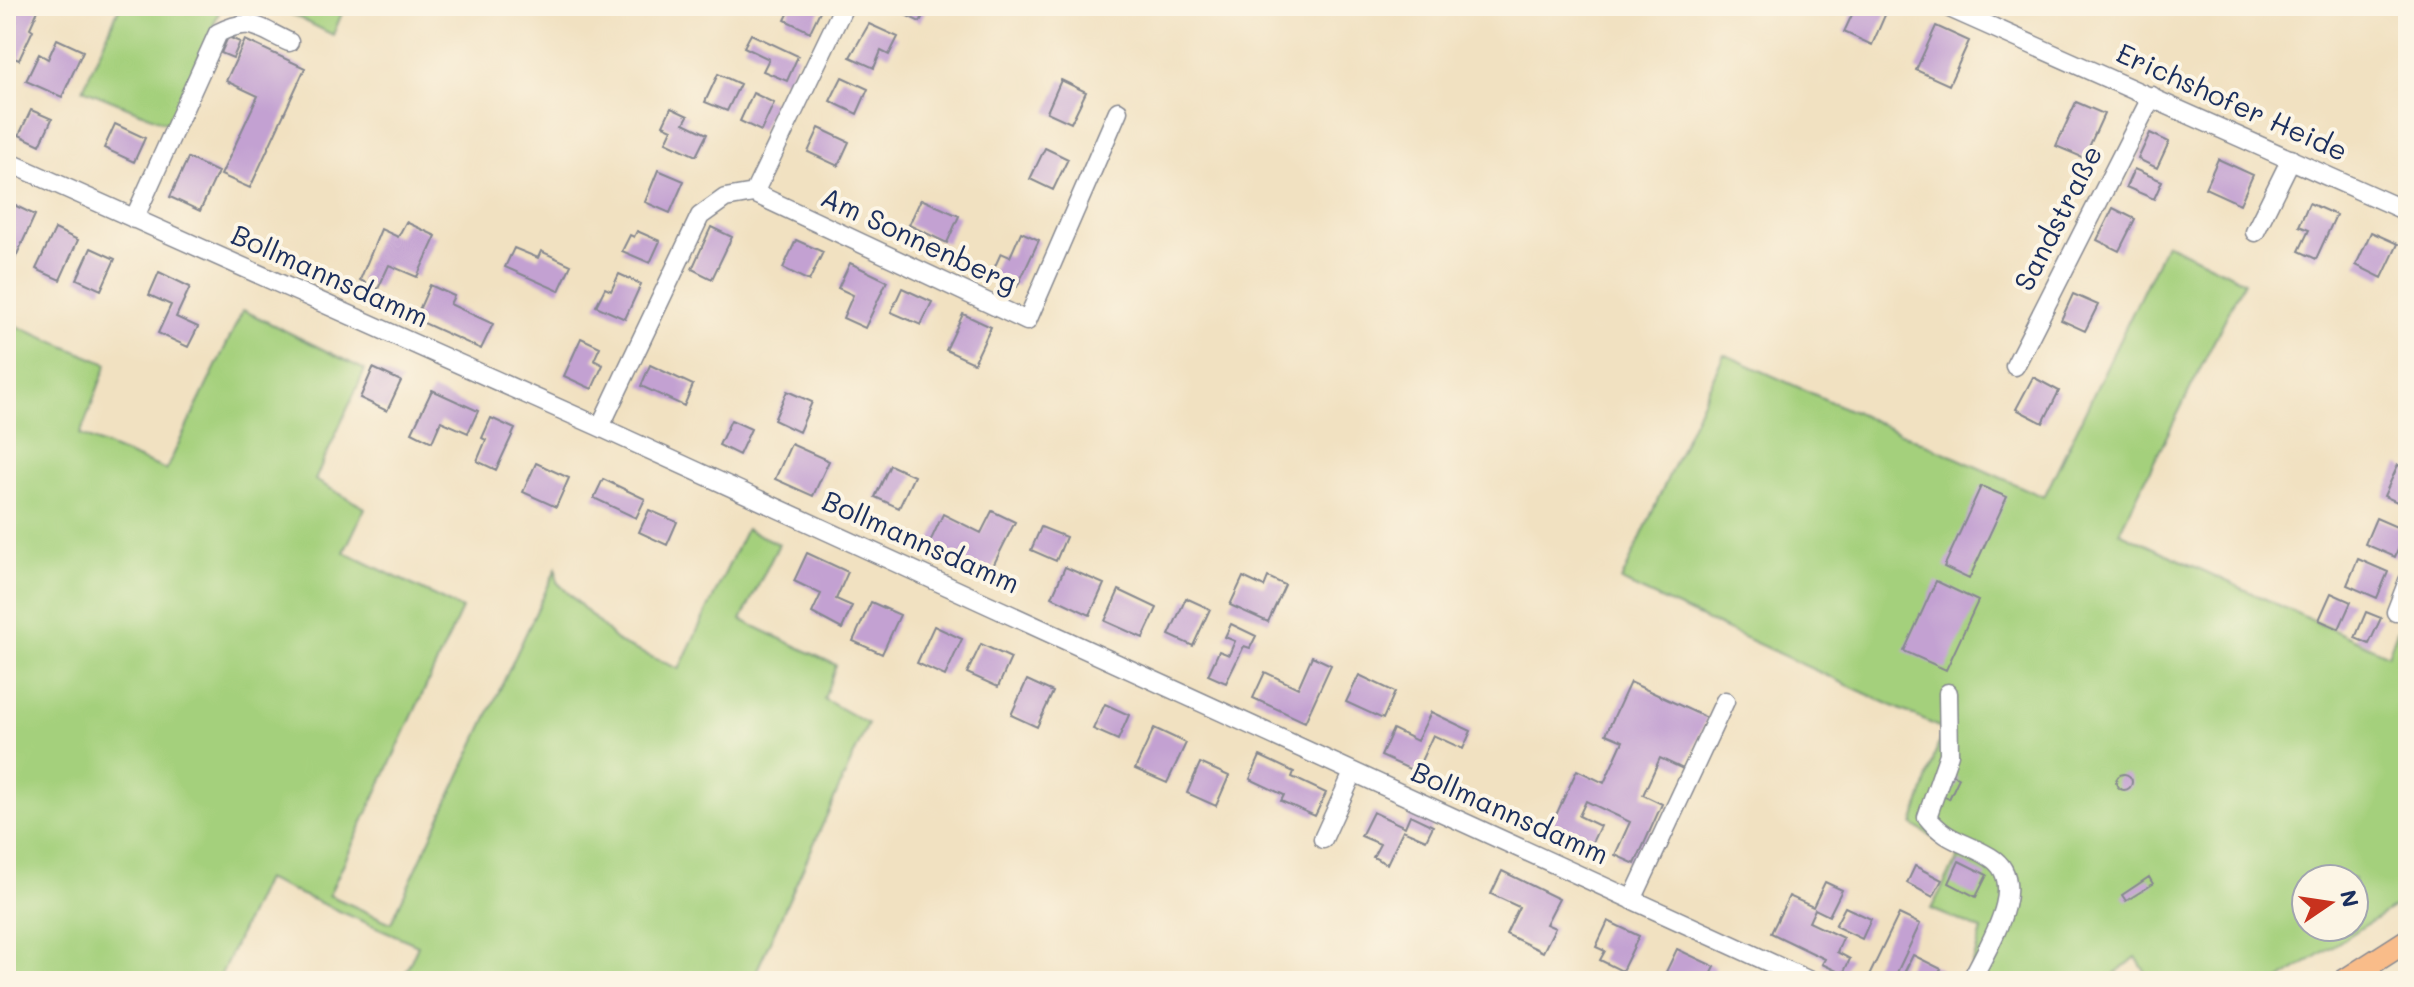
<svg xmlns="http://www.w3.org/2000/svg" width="2414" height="987" viewBox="0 0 2414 987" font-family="Mali,sans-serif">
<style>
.green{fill:#a4d07c;stroke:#60806d;stroke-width:2;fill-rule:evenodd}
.building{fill:#c3a1d2}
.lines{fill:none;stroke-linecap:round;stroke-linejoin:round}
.minor-casing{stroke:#868890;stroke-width:21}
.major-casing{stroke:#868890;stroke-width:25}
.minor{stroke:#fff;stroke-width:18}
.major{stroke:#f9bc89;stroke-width:22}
.labels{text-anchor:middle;stroke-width:8;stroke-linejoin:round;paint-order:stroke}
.street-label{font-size:28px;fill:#1b2f5e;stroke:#fcf5e5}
</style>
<rect width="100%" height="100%" fill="#fcf5e5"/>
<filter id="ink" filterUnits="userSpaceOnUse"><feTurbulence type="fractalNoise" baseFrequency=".0125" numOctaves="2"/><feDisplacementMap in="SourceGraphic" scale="16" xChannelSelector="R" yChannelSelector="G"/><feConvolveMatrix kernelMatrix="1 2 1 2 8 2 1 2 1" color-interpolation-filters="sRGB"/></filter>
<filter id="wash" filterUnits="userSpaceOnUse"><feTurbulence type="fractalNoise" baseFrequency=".006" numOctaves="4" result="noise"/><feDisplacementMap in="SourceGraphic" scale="32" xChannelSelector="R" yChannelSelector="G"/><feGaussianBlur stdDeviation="1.8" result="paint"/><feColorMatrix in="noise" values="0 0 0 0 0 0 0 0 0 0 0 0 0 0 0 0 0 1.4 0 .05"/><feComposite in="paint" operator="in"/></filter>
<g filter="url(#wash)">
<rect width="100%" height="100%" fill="#f1e1c1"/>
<path class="green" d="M120,6H222L169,124L83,89Z
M275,6H345L333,35Z
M2166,243L2244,281L2119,532L2388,655L2408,603V898L2278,981H2151L2136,957L2107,981H1968L1982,930L1931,909L1960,854L1913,825L1943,729L1621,581L1724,354L2044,497ZM2306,879H2354V927H2306Z
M243,310L365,370L315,480L365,508L344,552L462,609L329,895L391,923L556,569L557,582L619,643L679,669L746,529L779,544L741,620L836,665L824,699L868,724L752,981H402L418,945L265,879L218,981H6V345L14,325L107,364L80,435L166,470Z"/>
<g id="blocks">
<path class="building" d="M19,6H40L30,28L33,30L19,60L14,58L6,77V39L16,22L12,20Z
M792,6H814L821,9L810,32L785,20Z
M886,6H923L927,8L920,22Z
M1856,6H1889L1872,45L1844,32Z
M869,24L898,37L889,55L881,51L874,68L850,57Z
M1936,26L1969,41L1949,85L1916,70Z
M751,34L798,56L787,81L763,71L769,59L744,47Z
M228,37L240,42L233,58L221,53Z
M57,39L83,51L62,97L26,81L39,54L48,59Z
M245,40L305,68L250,188L221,175L258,96L226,81Z
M718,74L740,84L727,111L705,102Z
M842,77L868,89L857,114L830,101Z
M1061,80L1086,92L1071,123L1047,112Z
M753,93L774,103L761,131L740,121Z
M2076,102L2104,114L2084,158L2056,146Z
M671,108L688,116L684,123L707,134L696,156L666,142L672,129L663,125Z
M31,110L52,119L40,145L19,135Z
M115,124L145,138L134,162L104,148Z
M819,128L849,142L838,166L808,152Z
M2150,133L2169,142L2157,168L2138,159Z
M1045,148L1068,159L1053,190L1030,179Z
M188,158L218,172L200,211L170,197Z
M2218,159L2253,175L2240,204L2205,188Z
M2134,169L2162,181L2154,199L2126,187Z
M658,170L684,181L670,213L645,202Z
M921,199L959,216L947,243L909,225Z
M2309,203L2336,215L2316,259L2299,251L2309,230L2299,226Z
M12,204L35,215L14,261L6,258V218Z
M2113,208L2135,219L2119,251L2097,240Z
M406,222L436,236L417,277L389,265L378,289L360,280L381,229L398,237Z
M711,227L732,237L712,279L692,269Z
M55,229L78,240L60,280L36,269Z
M637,231L660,241L650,263L622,251L630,235L634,237Z
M1021,232L1039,240L1017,287L991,275L1001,253L1010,257Z
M2371,232L2398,244L2382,278L2356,265Z
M796,240L823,252L809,281L783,268Z
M91,248L115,259L101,290L77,279Z
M514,248L538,258L541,251L571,265L559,291L505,267Z
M850,263L887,281L865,328L843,318L853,295L838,288Z
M159,272L190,287L176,317L198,327L188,347L158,333L171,305L149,295Z
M619,274L641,284L625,319L596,306L605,288L611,291Z
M430,285L454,296L450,304L493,324L481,349L415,319Z
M902,288L932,302L921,325L891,312Z
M2073,294L2098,305L2085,331L2061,320Z
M963,314L991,327L974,363L946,350Z
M581,338L600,347L594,360L603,365L592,389L564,376Z
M650,365L693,385L684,406L641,386Z
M373,368L401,381L387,411L360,398Z
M2033,377L2059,391L2043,423L2016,409Z
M432,390L478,411L468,433L441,421L432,442L412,432Z
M787,391L812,402L799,432L774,420Z
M491,418L515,429L496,470L477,461L486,440L482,438Z
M731,420L751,429L739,455L719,445Z
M791,444L829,461L813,496L775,479Z
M536,463L569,478L556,507L523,492Z
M890,465L914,476L899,508L875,497Z
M2398,465L2408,469V507L2384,496Z
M603,479L645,499L636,518L594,498Z
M1981,486L2007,497L1969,579L1944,567Z
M649,510L677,522L667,545L639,532Z
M992,511L1015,522L989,574L929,544L943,514L981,533Z
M2376,518L2406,531L2395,557L2365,544Z
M1041,527L1066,537L1056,561L1031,550Z
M807,553L848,572L836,599L852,606L842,629L812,613L821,594L794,581Z
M2358,559L2388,572L2377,598L2347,585Z
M1065,567L1104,584L1090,615L1052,597Z
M1243,577L1264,587L1268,577L1285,585L1268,622L1230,605Z
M1936,581L1978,601L1946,670L1904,651Z
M1119,590L1157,608L1143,638L1105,621Z
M2331,593L2351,602L2339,629L2319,620Z
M1186,598L1210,609L1193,646L1169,635Z
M871,602L900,615L882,654L853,641Z
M2366,612L2381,618L2369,644L2355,638Z
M1231,624L1256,636L1250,648L1244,646L1226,683L1208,675L1219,651L1229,655L1235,641L1225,637Z
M934,626L962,639L945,676L917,663Z
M981,644L1011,658L998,687L967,673Z
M1312,656L1331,665L1305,722L1253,698L1265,672L1298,688Z
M1359,675L1395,692L1383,719L1346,702Z
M1027,680L1053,692L1037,727L1011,715Z
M1630,682L1707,718L1683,769L1660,758L1643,795L1662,804L1635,864L1615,855L1630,822L1586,801L1579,816L1600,826L1589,849L1549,830L1577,770L1604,783L1623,741L1606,734Z
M1105,704L1129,715L1118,740L1093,729Z
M1431,712L1471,731L1463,749L1433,735L1416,772L1381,756L1393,729L1417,741Z
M1154,728L1186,743L1167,783L1135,769Z
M1260,756L1294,772L1292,777L1326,793L1315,816L1281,801L1284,795L1250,779Z
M1200,763L1229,776L1216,806L1187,793Z
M1950,773L1959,778L1949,799L1940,794Z
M2116 782a8 8 0 1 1 16 0a8 8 0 1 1-16 0Z
M1373,812L1405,827L1410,815L1433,826L1426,840L1403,830L1387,864L1373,857L1380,844L1361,836Z
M1959,861L1987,875L1976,897L1949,883Z
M1915,866L1942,880L1933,897L1907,883Z
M1502,871L1559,899L1546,924L1555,928L1543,952L1506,934L1519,907L1491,894Z
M2149,877L2153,884L2126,901L2122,895Z
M1825,882L1842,890L1829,916L1815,909L1809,922L1843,938L1837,952L1850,959L1843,974L1822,964L1825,959L1771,933L1789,896L1813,907Z
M1845,907L1871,919L1862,939L1835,926Z
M1899,914L1920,924L1893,981H1874L1868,978Z
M1608,921L1639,936L1622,971L1600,960L1605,951L1596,947Z
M1677,949L1715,967L1708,981H1669L1663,978Z
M1913,955L1941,969L1935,981H1900Z"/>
</g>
</g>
<g filter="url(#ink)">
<use href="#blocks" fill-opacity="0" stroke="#868890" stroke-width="2"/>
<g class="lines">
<g class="minor-casing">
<path id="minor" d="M1945,6L2408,212
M6,161L600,427L1810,981
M754,193L1027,321L1118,111
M134,219L218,33C251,16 258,28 289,42
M2255,232L2291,159
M2015,366L2152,96
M600,427L700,216L725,198L754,193L844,6
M2396,612L2408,581
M1948,693L1949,754L1927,817C1947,842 1964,841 1990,857C2032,882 1986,949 1971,981
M1323,839L1353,773
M1632,900L1725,701"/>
</g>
<g class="major-casing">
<path id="major" d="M2344,981L2408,940"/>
</g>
<use href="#minor" class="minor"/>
<use href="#major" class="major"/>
</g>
</g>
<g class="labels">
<g class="street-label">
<text transform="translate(2232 102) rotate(24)" y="10">Erichshofer Heide</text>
<text transform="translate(2058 218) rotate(-63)" y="10">Sandstraße</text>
<text transform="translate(919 240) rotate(25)" y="10">Am Sonnenberg</text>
<text transform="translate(330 276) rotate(24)" y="10">Bollmannsdamm</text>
<text transform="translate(921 542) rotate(24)" y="10">Bollmannsdamm</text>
<text transform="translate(1510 813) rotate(24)" y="10">Bollmannsdamm</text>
</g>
</g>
<rect width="2414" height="987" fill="none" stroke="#fcf5e5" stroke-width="32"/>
<g transform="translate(2330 903) rotate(77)"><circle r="38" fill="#fcf5e5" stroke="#a2a6af" stroke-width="2"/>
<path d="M0-6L14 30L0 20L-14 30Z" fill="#c8321e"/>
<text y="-12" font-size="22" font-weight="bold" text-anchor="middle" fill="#1b2f5e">N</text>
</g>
</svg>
